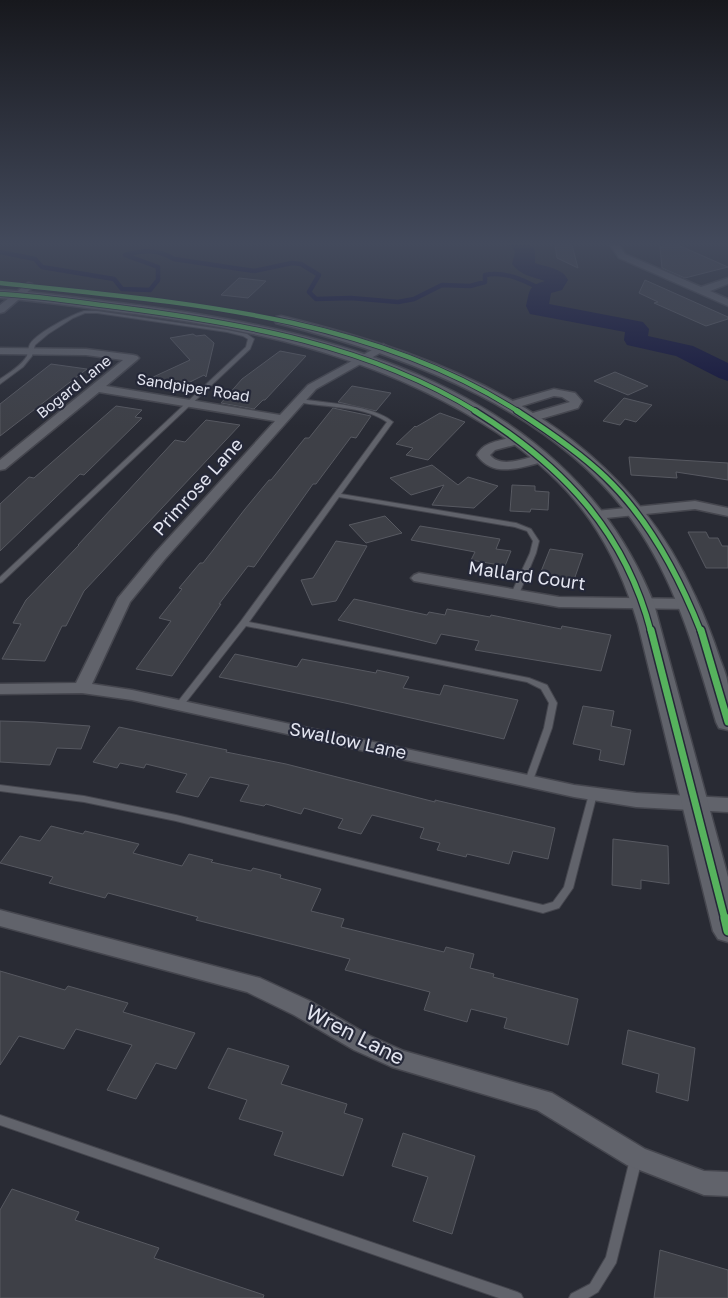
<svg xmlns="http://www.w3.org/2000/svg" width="728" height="1298" viewBox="0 0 728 1298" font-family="'Golos Text',sans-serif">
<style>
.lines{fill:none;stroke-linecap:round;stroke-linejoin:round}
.stream{stroke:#11123b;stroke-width:4.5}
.river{fill:#11123b;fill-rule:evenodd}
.building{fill:#3e4047;stroke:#575961}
.lane-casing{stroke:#45464e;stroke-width:2}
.street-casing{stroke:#45464e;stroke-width:3}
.secondary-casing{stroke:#45464e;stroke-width:3}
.lane{fill:#61636b;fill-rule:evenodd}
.street{fill:#61636b;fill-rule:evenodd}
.secondary{fill:#61636b;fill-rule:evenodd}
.cycleway-far3-casing{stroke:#252838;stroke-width:6}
.cycleway-far2-casing{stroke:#252838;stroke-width:8}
.cycleway-far1-casing{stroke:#252838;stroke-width:10}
.cycleway-casing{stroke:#252838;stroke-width:12}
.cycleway-far3{stroke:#56b35d;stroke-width:4.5}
.cycleway-far2{stroke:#56b35d;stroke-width:5.5}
.cycleway-far1{stroke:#56b35d;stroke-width:7}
.cycleway{stroke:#56b35d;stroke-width:9}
.labels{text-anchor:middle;stroke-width:4.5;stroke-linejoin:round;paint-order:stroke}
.far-street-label{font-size:15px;fill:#e3e5f0;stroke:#252838}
.street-label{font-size:18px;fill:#e3e5f0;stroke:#252838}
.near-street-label{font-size:21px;fill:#e3e5f0;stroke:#252838}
</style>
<rect width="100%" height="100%" fill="#292b34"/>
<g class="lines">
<path class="stream" d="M0,252L35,259L42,267L114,279L122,289L150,290L158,280V267L125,255C143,250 158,249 174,259L254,271L292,263L301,264L319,275L309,292L316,299L351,298L398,302L414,299L442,285L470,286L485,282V275C506,271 523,280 541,289"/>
<path class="river" d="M511,245H531L535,252V263C546,267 563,268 568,280L562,290L551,293L549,304L643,322L649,329L648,336L693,346L728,363V381L719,378L676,356L627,345L624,340L625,332L530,314L526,306C530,290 528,286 545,281C533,277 520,275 512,264L515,252Z"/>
</g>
<path class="building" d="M555,245H572L578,268L557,258Z
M663,245H678L728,267L685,278L662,268L660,247H663Z
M239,278L266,281L248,298L221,295Z
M645,280L728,317V319L706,326L654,303L658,302L639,293Z
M193,334L196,336L205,335L214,343L206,377L204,375L178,388L151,378L190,360L170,338Z
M280,351L306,356L265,400H263L254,409L221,403L242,379Z
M51,364L87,369L0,436V404Z
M615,372L648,386L628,395L594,381Z
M352,386L391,393L376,411L338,402Z
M624,398L652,405L636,422L625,419L620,425L603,421Z
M116,406L142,410L135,417L142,418L84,475L80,474L0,551V504L29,477L34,478Z
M333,408L371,416L356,438L351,437L316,484H313L254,567L248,566L219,604H221L172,676L136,669L171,621L159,618L182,589L179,588L200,563H203L245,509L269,480H271L305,438H309Z
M440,413L465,422L428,460L406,455L413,448L396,444L415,426L416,427Z
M206,420L240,425L84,591L66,626H62L45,661L2,659L21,624L13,623L26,600L79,545H78L175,440L185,442Z
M629,457L728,463V480L676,472L677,478L631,475Z
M432,465L458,485L468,477L498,486L474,508L432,505L444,485L411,495L390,478Z
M512,485L535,486V491L549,492L548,510L531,509L530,512L510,511Z
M385,516L402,533L366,543L349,525Z
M420,526L500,539L496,549L511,551L505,566L471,560L475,552L411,540Z
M688,532H706L709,538H718L722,546H728V568H706Z
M336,541L367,546L336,601L312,605L301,580L313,578Z
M550,549L583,554L574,580L540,574Z
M354,599L427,615L429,612L445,615L447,609L490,617L491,615L561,629L562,626L611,635L601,671L475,650L479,641L441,634L436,644L338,620Z
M235,654L297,667L302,659L376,673L377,670L409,677L403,688L440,695L444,685L518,700L504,739L345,703L219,677Z
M583,706L614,711L611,726L631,730L624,765L599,760L601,750L573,744Z
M0,721L34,722L90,726L81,749L57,748L50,765L0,762Z
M119,727L227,750L226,752L286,764L435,802V800L555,828L548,859L513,851L509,864L467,854L466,857L437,850L440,843L420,838L424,828L372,815L361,834L338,828L343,819L304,808L301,814L266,804L264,806L240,801L249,785L210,777L198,797L176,792L187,774L146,764L144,768L120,763L117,768L93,762Z
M51,826L83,834L85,831L139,844L133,853L182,866L189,854L213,860L211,862L251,871L253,868L281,875L280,878L321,889L311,911L344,919L341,927L444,952L446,947L474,954L470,968L494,974L493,977L578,999L568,1045L504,1028L507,1018L471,1009L467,1022L424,1010L430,992L345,970L350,959L196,920L198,917L108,893L105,898L49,883L53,877L0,863L20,836L40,841Z
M613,839L668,846L669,884L641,880V889L612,885Z
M0,971L65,990L68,986L128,1003L123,1012L195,1033L176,1069L156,1063L136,1099L107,1090L132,1045L76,1029L64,1049L19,1036L0,1065Z
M628,1030L695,1048L688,1101L656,1092L659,1074L622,1064Z
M228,1048L289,1066L281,1084L347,1104L344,1113L363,1119L343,1176L274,1155L283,1132L239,1119L247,1100L208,1088Z
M403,1133L475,1156L452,1234L413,1221L428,1177L392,1166Z
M12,1189L79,1212L75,1220L159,1248L154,1258L264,1295L263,1298H0V1210Z
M660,1250L728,1270V1298H654Z"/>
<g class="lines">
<g class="lane-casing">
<path id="lane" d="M84,311H97L227,330L247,334L254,339L250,349L2,582L0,583V577L246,347L248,339L243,336L227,332L97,313H85L73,318L48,334L35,345L32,356L23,367L0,384V379C9,373 21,366 27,356C28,352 28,348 30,344C37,333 71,315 84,311Z
M300,399C326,403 373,405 393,422L341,494L516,523L531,529L539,541L536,553L519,594L515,596L511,594L530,553L533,541L527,531L515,527L339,497L249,622L529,678L547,685L557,703L552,728L532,783H526L525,781L544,728L549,703L541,689L527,682L246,626L183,706H177L176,704L241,621L387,422C362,405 327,408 298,402L297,401Z
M0,785L84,796L176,815L543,905L553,902L564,887L589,794L590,792H596L597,794L573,888L559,908L543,913L176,821L84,802L0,791Z
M0,1115L517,1292L521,1294L523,1298H499L0,1125Z
M636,1154L640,1155L642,1159L616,1263L598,1292L588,1298H569L571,1294L590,1284L606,1257L630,1159L632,1155Z"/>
</g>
<g class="street-casing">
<path id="street" d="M610,245H619L625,254L701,287L728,278V284L710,291L728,299V306L619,258Z
M28,283L32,284V288L4,312L0,313V305Z
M383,344L388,347L387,349L316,389L165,559L130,602L92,684L132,690L574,785L636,793L728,798V812L636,807L574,797L132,700L82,693L0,694V684L76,683L118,598L155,553L275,421L99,392L5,469L0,470V460L123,360L86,355L0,354V348L86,349L133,355L137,356L139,358L137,360L106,386L280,415L308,385Z
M554,389L575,393L582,401L578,408L530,422L526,421L524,418L526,415L570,402L562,397L554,396L509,410L503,406L505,403Z
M518,436L522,437L524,440L522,443L495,450L490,455C501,469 526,458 541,454L546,455L547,458L546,461C522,467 493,479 477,455C483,441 504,440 518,436Z
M695,501L728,508V516L695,509L596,519L589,515L596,511Z
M419,573L559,597L690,599L695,601L698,604L695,607L690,609L559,607L414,581L411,578L414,575Z
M0,910L260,978L310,1001L370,1036L404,1051L552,1093L645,1149L704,1171L728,1172V1196L704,1195L627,1165L537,1110L392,1067L354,1050L294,1015L247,992L0,926Z"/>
</g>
<g class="secondary-casing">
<path id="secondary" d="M0,290C40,292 79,298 119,303C328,328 569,387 654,604L728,877V942L718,939L713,931L638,624C627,587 612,552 590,520C562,480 523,448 482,423C371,354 246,327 118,312C79,307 40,301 0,298Z
M281,316C453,358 618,424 695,596C705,617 713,638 720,659C723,667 727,676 728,685C728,699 728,715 728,730L719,728L716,722C697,657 678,590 641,533C562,412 409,356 276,323L274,320L276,317Z"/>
</g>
<use href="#lane" class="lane"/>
<use href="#street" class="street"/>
<use href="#secondary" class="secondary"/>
<g class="cycleway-far3-casing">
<path id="cycleway-far3" d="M0,283C175,302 367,314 519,412
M0,294C39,296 78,302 117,307C241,323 369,345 477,412"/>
</g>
<g class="cycleway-far2-casing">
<path id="cycleway-far2" d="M475,411C562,465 625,531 651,632
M517,411C548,431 579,452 605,477C649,519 679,576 701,632"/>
</g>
<g class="cycleway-far1-casing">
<path id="cycleway-far1" d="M651,630L725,920
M701,630L728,722"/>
</g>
<g class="cycleway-casing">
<path id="cycleway" d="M725,918L728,931"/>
</g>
<use href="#cycleway-far3" class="cycleway-far3"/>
<use href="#cycleway-far2" class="cycleway-far2"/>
<use href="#cycleway-far1" class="cycleway-far1"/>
<use href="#cycleway" class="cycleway"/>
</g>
<linearGradient id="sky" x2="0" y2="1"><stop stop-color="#17181d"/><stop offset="0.57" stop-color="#434a5c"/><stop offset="1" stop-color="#434a5c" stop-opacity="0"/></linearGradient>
<rect width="728" height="427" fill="url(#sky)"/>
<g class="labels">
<g class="far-street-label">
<text transform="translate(74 387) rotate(-39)" y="5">Bogard Lane</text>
<text transform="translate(193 388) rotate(9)" y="5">Sandpiper Road</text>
</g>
<g class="street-label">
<text transform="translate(198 487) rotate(-48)" y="6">Primrose Lane</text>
<text transform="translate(527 576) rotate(8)" y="6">Mallard Court</text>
<text transform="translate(348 741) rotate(12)" y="6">Swallow Lane</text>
</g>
<g class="near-street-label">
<text transform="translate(355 1035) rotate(27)" y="7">Wren Lane</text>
</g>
</g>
</svg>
